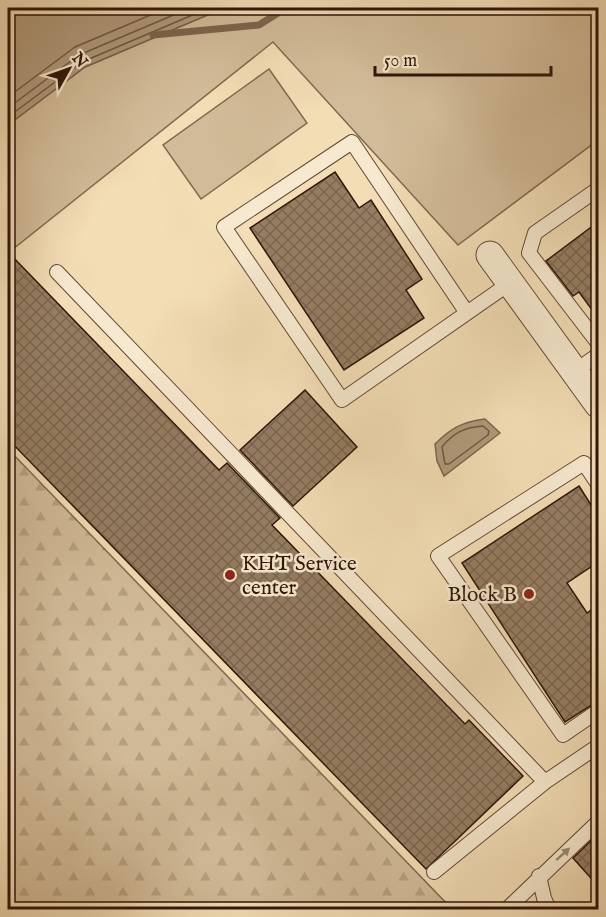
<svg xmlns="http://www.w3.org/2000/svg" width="606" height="917" viewBox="0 0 606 917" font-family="'IM FELL English',serif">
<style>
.grass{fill:#d2bb98;stroke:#806850;stroke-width:1.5}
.forest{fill:url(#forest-firs);stroke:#806850;stroke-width:1.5}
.water{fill:#b0997a;stroke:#7c644c;stroke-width:1.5}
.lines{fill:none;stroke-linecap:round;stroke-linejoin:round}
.shore{stroke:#705741;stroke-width:1.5}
.stream{stroke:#7c644c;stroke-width:7}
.building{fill:url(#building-cross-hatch);stroke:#2f1508;stroke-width:1.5}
.lane-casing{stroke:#604733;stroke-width:16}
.street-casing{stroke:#604733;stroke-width:29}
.lane{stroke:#f7e9cf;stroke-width:14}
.street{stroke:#f7e9cf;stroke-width:27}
.oneway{fill:#9d8a75}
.poi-dot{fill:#8f2418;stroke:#f7e9cf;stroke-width:2}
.labels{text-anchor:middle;stroke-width:5;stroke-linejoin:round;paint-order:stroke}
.poi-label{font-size:21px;fill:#2f1508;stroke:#f7e9cf;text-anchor:start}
</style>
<defs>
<pattern id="forest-firs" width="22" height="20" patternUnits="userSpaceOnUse" patternTransform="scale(1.5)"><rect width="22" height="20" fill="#d2bb98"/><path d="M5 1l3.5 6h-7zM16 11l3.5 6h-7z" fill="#b5a082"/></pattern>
<pattern id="building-cross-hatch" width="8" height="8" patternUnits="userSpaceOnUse" patternTransform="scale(1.5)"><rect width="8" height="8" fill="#957d62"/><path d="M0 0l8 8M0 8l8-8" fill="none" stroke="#7a654f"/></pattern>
</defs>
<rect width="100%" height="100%" fill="#f3ddb5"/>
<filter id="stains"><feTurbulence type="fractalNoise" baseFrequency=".00333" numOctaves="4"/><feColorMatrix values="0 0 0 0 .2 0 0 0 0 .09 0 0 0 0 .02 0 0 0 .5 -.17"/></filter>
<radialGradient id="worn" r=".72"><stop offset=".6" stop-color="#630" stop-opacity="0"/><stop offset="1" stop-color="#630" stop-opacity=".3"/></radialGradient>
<path class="grass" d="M224,8H598V140L458,245L273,42L8,253V125L85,67Z
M269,69L307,123L201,199L163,145Z"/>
<path class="forest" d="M8,449L452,909H8Z"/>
<path class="water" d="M8,8H224L85,67L8,125Z
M485,419L500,433L444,476L437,461L435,444C451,428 462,422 485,419Z"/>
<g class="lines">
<path class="shore" d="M8,97L75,47L167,8
M8,108L79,55L190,8
M8,117L82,62L209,8
M483,426L489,431L488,435L449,464H445L442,447C453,433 465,427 483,426Z"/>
<path class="stream" d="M153,35L259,25L286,8"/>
</g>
<path class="building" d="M335,172L359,208L371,200L422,279L406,290L424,318L344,370L250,228Z
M598,222V318L579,292L573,296L546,261Z
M8,252L219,470L227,463L280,518L272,525L465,724L469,720L523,776L426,869L8,439Z
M305,390L357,447L293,506L240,450Z
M579,486L598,516V562L567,583L587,613L598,605V701L565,722L462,563Z
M598,834V886L573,858Z"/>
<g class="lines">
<g class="lane-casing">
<path id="lane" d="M598,189L535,233L529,253L598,343
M57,272L545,782L598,746
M467,313L352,142L224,227L342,400L510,283
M575,371L598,355
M598,484L584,463L438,556L563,735L598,711
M434,872L545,782
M539,876L544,898L549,910
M506,910L598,822"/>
</g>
<g class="street-casing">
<path id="street" d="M490,255L598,404"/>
</g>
<use href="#lane" class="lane"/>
<use href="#street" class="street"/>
</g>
<defs><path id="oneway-solid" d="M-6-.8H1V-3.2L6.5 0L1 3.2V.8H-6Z" transform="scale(1.5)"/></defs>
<use class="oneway" href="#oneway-solid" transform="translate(563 854) rotate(-42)"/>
<g class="poi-dot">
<circle cx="230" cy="575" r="6"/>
<circle cx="529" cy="594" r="6"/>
</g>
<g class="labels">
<g class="poi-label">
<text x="242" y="570">KHT Service<tspan x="242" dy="24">center</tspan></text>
<text x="517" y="601" text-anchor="end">Block B</text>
</g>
</g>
<rect width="606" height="917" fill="none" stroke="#f3ddb5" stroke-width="30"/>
<rect x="9" y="9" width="588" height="899" fill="none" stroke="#2f1508" stroke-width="3"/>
<rect x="15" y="15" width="576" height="887" fill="none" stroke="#2f1508" stroke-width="1.5"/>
<g transform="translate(69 69) rotate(50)" stroke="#f7e9cf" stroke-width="4.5" paint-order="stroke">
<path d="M0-4.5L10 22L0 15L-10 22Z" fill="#2f1508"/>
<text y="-9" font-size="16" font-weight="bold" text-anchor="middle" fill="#2f1508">N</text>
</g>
<path d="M375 66v9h176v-9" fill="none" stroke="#2f1508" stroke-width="3"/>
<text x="384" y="66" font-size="18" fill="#2f1508" stroke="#f7e9cf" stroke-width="4.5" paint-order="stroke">50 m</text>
<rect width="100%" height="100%" filter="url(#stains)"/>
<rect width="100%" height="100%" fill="url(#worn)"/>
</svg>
